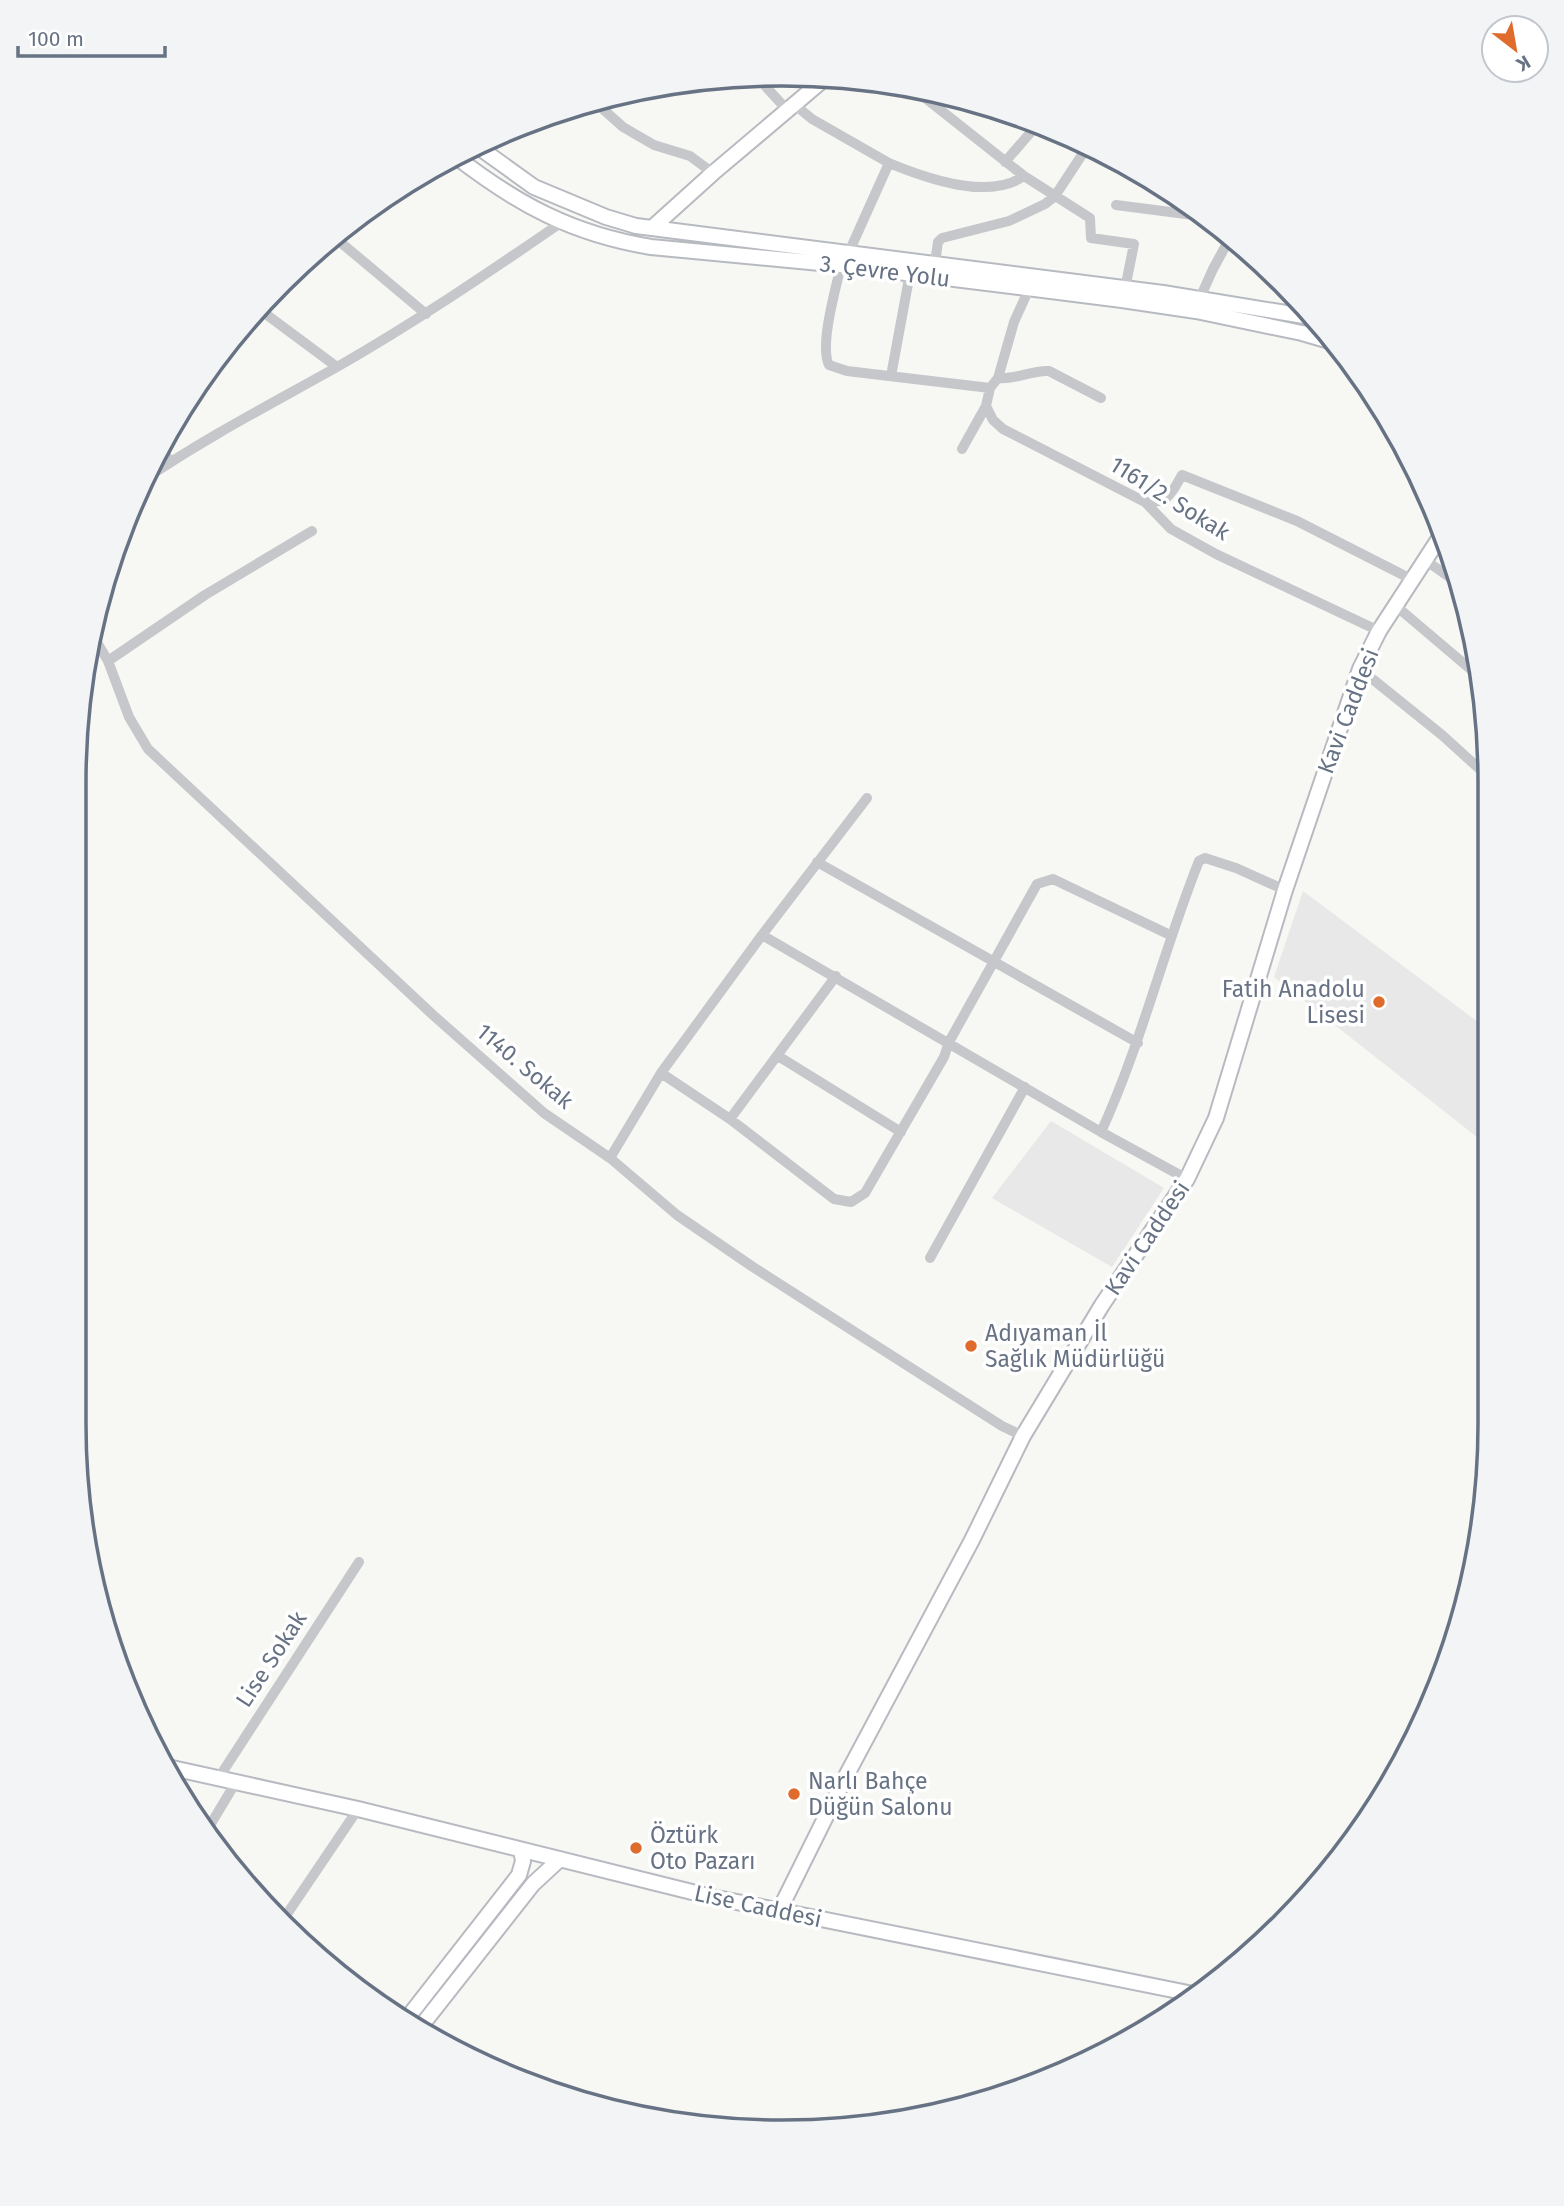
<svg xmlns="http://www.w3.org/2000/svg" width="1564" height="2206" viewBox="0 0 1564 2206" font-family="'Fira Sans',sans-serif">
<style>
.built{fill:#e7e8e7}
.lines{fill:none;stroke-linecap:round;stroke-linejoin:round}
.secondary-casing{stroke:#b7bac0;stroke-width:18}
.street{stroke:#c5c7cb;stroke-width:10}
.secondary{stroke:#fff;stroke-width:14}
.poi-dot{fill:#df6c2c;stroke:#fff;stroke-width:2.5}
.labels{text-anchor:middle;stroke-width:7;stroke-linejoin:round;paint-order:stroke}
.street-label{font-size:23px;fill:#677384;stroke:#fff}
.poi-label{font-size:23px;fill:#677384;stroke:#fff;text-anchor:start}
.rim{fill:none;stroke:#677384;stroke-width:3.5}
</style>
<rect width="100%" height="100%" fill="#f7f7f4"/>
<path class="built" d="M1303,891L1486,1028L1487,1145L1274,977Z
M1051,1121L1164,1188L1112,1267L992,1198Z"/>
<g class="lines">
<g class="secondary-casing">
<path id="secondary" d="M477,146L534,187L606,217L636,226L1163,293L1304,316L1319,321
M455,156C517,204 572,234 651,247L841,265L1122,300L1196,311L1302,333L1333,342
M652,228L713,173L829,75
M163,1766L358,1809L712,1897L1193,1994
M779,1911L845,1778L972,1540L1023,1436L1102,1305L1187,1179L1216,1118L1285,890L1360,669L1379,631L1442,534
M405,2021L519,1875L523,1861L521,1850
M418,2030L533,1884L560,1859"/>
</g>
<path class="street" d="M757,77L788,111
M914,89L1024,176L1090,218L1091,238L1134,244L1125,289
M595,102L623,127L654,145L690,156L713,173
M795,105L812,119L889,163L849,252
M1005,162L1037,125
M889,163C925,178 988,201 1024,176
M1116,205L1209,217
M333,236L426,314
M935,263L938,242L942,238L1009,221L1045,204L1055,196L1089,144
M841,265C836,288 819,346 829,365L847,371L990,388
M1200,298L1213,269L1231,236
M259,309L337,367
M891,376L910,273
M998,378C1016,380 1031,370 1049,371L1101,398
M986,406L993,420L1003,429L1145,502L1171,529L1216,554L1379,631
M159,447L171,462
M962,449L986,406L990,388L998,378L1014,322L1029,289
M142,481C205,438 271,404 337,367C414,323 488,273 562,222
M1145,502C1169,503 1171,494 1182,475L1297,521L1411,579
M1425,560L1462,586
M1396,606L1482,679
M91,632L108,661L129,717L148,749L433,1015L544,1113L610,1158L677,1215L753,1267L1002,1426L1023,1436
M108,661L205,595L312,531
M1360,669L1442,735L1485,774
M817,862L1138,1043
M762,935L1101,1132L1187,1179
M778,1056L901,1132
M661,1073L730,1119L834,1199L851,1202L865,1193L944,1057L949,1042L1037,884L1053,879L1170,935
M730,1119L836,976
M1101,1132C1141,1045 1163,951 1199,861L1205,858L1236,868L1285,890
M610,1158L661,1073L762,935L867,798
M930,1258L1025,1087
M218,1779L359,1562
M206,1832L236,1782
M283,1920L358,1809"/>
<use href="#secondary" class="secondary"/>
</g>
<g class="poi-dot">
<circle cx="1379" cy="1002" r="7"/>
<circle cx="971" cy="1346" r="7"/>
<circle cx="794" cy="1794" r="7"/>
<circle cx="636" cy="1848" r="7"/>
</g>
<g class="labels">
<g class="street-label">
<text transform="translate(885 271) rotate(7)" y="8">3. Çevre Yolu</text>
<text transform="translate(1170 498) rotate(32)" y="8">1161/2. Sokak</text>
<text transform="translate(1348 711) rotate(-69)" y="8">Kavi Caddesi</text>
<text transform="translate(525 1066) rotate(40)" y="8">1140. Sokak</text>
<text transform="translate(1147 1238) rotate(-56)" y="8">Kavi Caddesi</text>
<text transform="translate(271 1659) rotate(-57)" y="8">Lise Sokak</text>
<text transform="translate(758 1906) rotate(12)" y="8">Lise Caddesi</text>
</g>
<g class="poi-label">
<text x="1365" y="997" text-anchor="end">Fatih Anadolu<tspan x="1365" dy="26">Lisesi</tspan></text>
<text x="985" y="1341">Adıyaman İl<tspan x="985" dy="26">Sağlık Müdürlüğü</tspan></text>
<text x="808" y="1789">Narlı Bahçe<tspan x="808" dy="26">Düğün Salonu</tspan></text>
<text x="650" y="1843">Öztürk<tspan x="650" dy="26">Oto Pazarı</tspan></text>
</g>
</g>
<path d="M0 0H1564V2206H0ZM782 86H782A696 696 0 0 1 1478 782V1424A696 696 0 0 1 782 2120H782A696 696 0 0 1 86 1424V782A696 696 0 0 1 782 86Z" fill="#f3f4f5" fill-rule="evenodd"/>
<path class="rim" d="M782 86H782A696 696 0 0 1 1478 782V1424A696 696 0 0 1 782 2120H782A696 696 0 0 1 86 1424V782A696 696 0 0 1 782 86Z"/>
<g transform="translate(1515 49) rotate(149)"><circle r="33" fill="#ffffff" stroke="#c2c7ce" stroke-width="2"/>
<path d="M0-5L12 26L0 18L-12 26Z" fill="#df6c2c"/>
<text y="-10" font-size="19" font-weight="bold" text-anchor="middle" fill="#677384">K</text>
</g>
<path d="M18 46v10h147v-10" fill="none" stroke="#677384" stroke-width="3.5"/>
<text x="28" y="46" font-size="21" fill="#677384" stroke="#ffffff" stroke-width="5" paint-order="stroke">100 m</text>
</svg>
